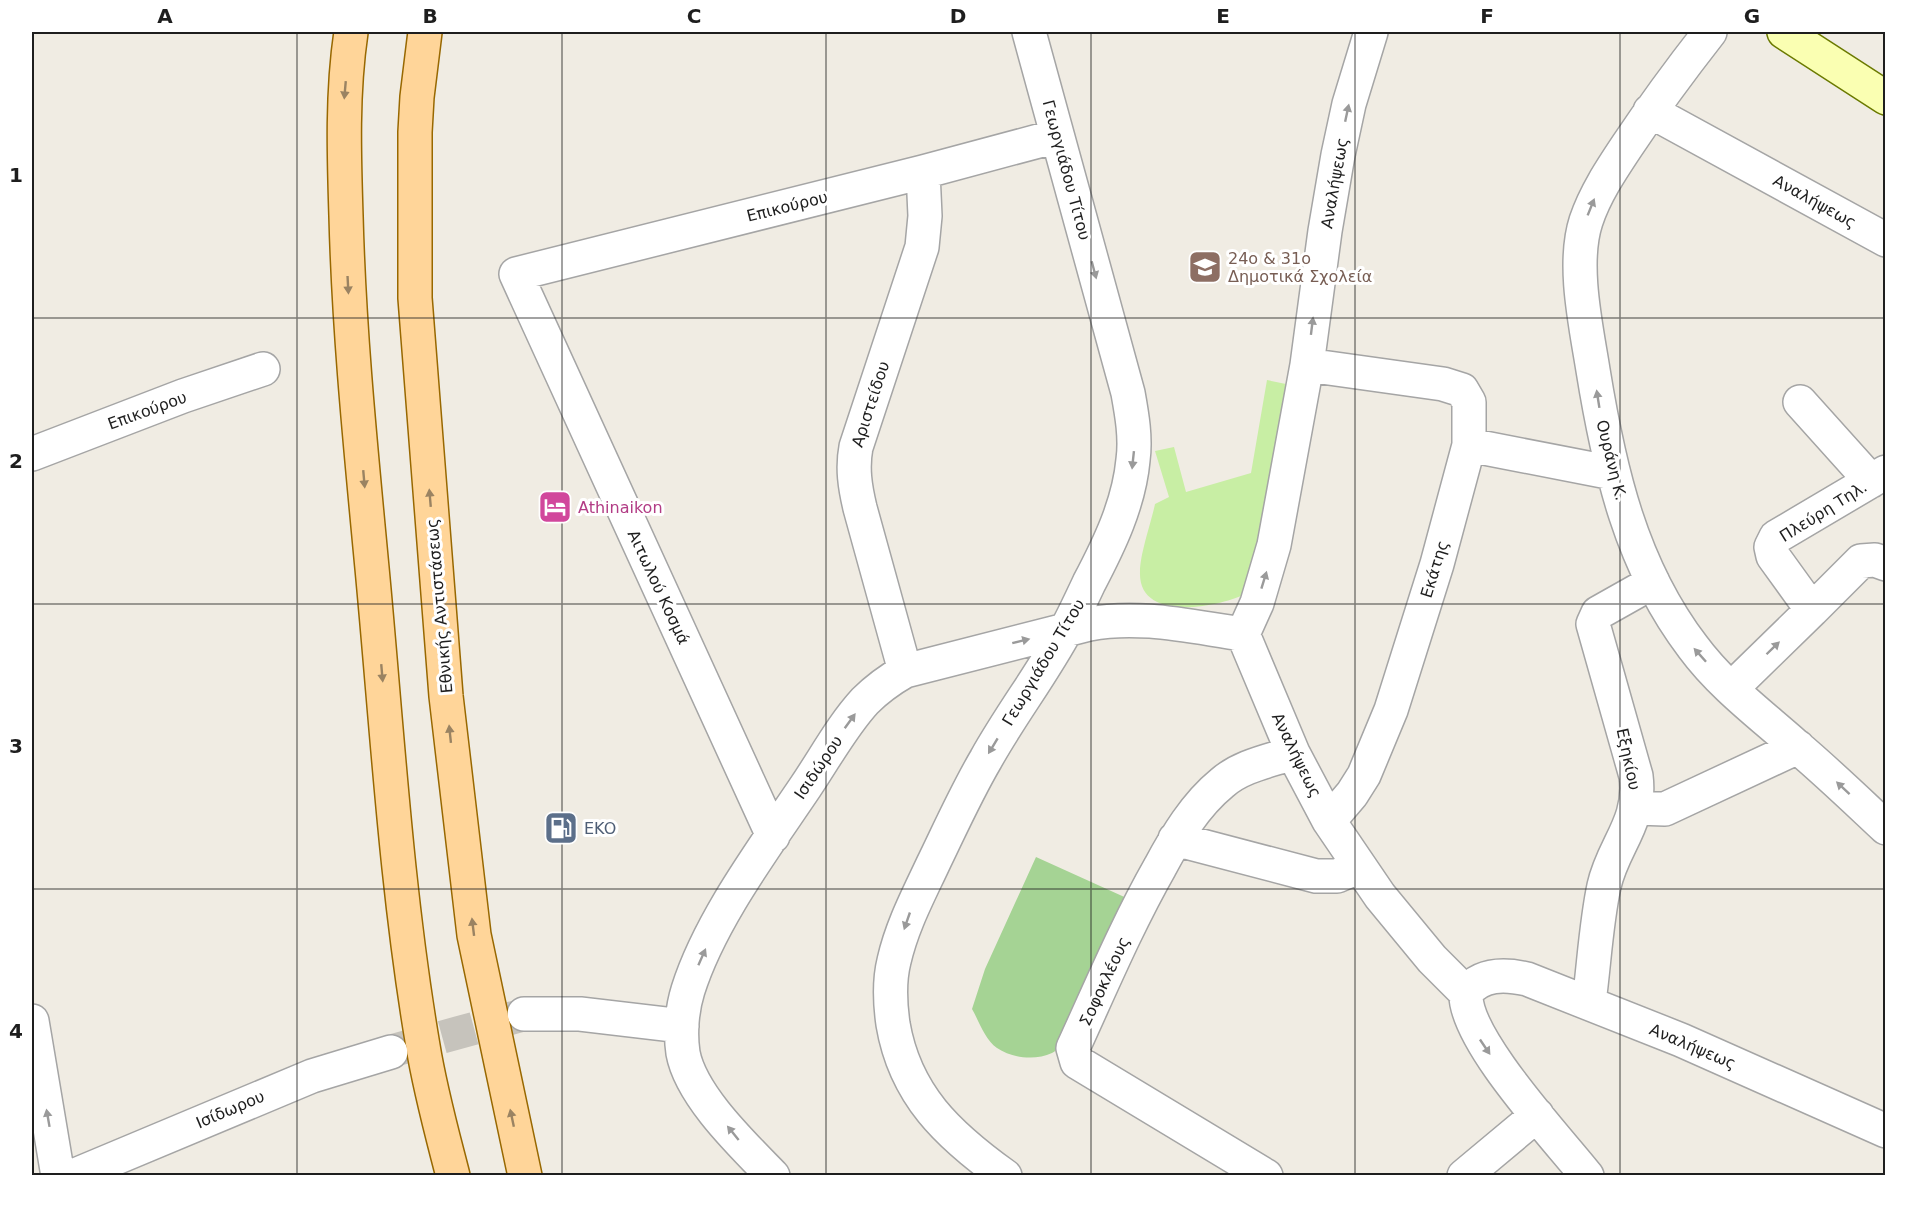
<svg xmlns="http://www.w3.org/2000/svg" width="1917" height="1207" viewBox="0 0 1917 1207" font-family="'DejaVu Sans',sans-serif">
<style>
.grass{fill:#c8eea4}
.forest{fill:#a5d394}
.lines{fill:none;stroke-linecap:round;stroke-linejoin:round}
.street-tunnel{stroke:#c6c3bc;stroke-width:33;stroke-dasharray:33 16;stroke-linecap:butt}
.street-casing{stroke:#a5a5a5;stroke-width:36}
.secondary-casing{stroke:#6b7a00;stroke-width:36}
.primary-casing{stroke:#986800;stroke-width:36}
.street{stroke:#fff;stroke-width:33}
.secondary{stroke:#faffb2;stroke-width:33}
.primary{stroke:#ffd599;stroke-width:33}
.oneway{fill:#9a8362}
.oneway2{fill:#9a9a9a}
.grid{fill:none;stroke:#1e1e1e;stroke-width:1.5;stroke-opacity:0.55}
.labels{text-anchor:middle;stroke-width:6;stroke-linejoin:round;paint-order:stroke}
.street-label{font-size:16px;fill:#1e1e1e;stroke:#fff}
.education-label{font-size:16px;fill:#785e54;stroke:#fff;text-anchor:start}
.hotel-label{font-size:16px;fill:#b23c85;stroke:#fff;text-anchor:start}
.service-label{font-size:16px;fill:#4e5e75;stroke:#fff;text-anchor:start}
.neatline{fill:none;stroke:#1e1e1e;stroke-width:2}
.grid-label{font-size:20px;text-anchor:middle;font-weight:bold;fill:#1e1e1e}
</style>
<rect width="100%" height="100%" fill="#f0ece3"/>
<path class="grass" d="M1267,380L1286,384L1257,561L1248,593C1220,607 1138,624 1140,572C1140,554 1151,523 1155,504L1169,497L1155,451L1174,447L1186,492L1251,473Z"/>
<path class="forest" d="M1036,857L1131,900L1068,1036C1063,1042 1058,1050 1052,1053C1035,1061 1012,1058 997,1048C985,1040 979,1021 972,1009L985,969Z"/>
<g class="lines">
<path class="street-tunnel" d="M395,1050L519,1016"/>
<g class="street-casing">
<path id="street" d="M1371,32L1349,104L1338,155L1325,231L1307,365L1274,545L1257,603L1243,634L1293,753L1329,821L1380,896L1432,959L1466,993
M1710,32C1681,69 1653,107 1627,146C1611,170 1595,194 1586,221C1572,264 1586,326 1593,370C1609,469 1631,566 1693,647C1721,685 1760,714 1795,745C1826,771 1856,800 1886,828
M1650,111L1886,240
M1307,365L1443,384L1462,390L1469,402V445
M1800,402L1871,481
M32,454L183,396L263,369
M1812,610L1861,561L1875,560L1886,564
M905,671L860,508C855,487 852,468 856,447L922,247L925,216L923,172
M1731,689L1812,610L1773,556L1771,547L1776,537L1886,472
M1636,808L1665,809L1798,747
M1329,821L1352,794L1364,775L1391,710L1437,564L1469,445L1613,473
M773,836L516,274L923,172L1057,136
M1175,839L1316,876H1337L1358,867
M1466,993C1481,973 1505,974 1527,979L1681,1040L1886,1131
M1466,993C1463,1038 1557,1138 1587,1176
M1589,1002C1594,965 1596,923 1604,886C1613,845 1642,823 1636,776L1593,624L1598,613L1653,582
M524,1014H580L682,1026
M32,1021L58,1176
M73,1176L312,1076L391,1052
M773,1176C743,1145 691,1096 683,1053C680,1033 682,1009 688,990C710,920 765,847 806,786C825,758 842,726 865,701C877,689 891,679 905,671L1089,624C1140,614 1192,627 1243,634
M1005,1176C948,1135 905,1095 893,1024C890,1003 889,981 894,961C902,926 918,896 933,864C950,829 966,793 986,759C1011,714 1043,673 1067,628C1075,613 1082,598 1089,583C1109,545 1129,504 1133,460C1136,438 1132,415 1128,393L1029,32
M1266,1176L1077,1062L1073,1048C1101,987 1127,925 1160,867C1176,837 1195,805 1222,783C1241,766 1269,761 1293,753
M1464,1176L1537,1115"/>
</g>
<g class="secondary-casing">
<path id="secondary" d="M1784,32L1886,98"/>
</g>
<g class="primary-casing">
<path id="primary" d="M351,32C342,93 344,154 346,216C349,334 361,451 372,568C387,727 396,888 423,1046C430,1090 442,1133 453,1176
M425,32L417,97L415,132V298L446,696L474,935L525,1176"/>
</g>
<use href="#street" class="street"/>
<use href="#secondary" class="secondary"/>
<use href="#primary" class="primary"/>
</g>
<defs><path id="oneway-solid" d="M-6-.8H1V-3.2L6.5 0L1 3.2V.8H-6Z" transform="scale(1.5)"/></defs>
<g class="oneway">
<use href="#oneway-solid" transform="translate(345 90) rotate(95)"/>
<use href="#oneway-solid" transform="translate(348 285) rotate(87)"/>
<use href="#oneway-solid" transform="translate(364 479) rotate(85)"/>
<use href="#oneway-solid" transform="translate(430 498) rotate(-95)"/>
<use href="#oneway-solid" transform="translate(382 673) rotate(85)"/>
<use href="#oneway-solid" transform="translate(450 734) rotate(-96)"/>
<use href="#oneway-solid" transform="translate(473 927) rotate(-97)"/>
<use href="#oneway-solid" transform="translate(512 1118) rotate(-102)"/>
</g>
<g class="oneway2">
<use href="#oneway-solid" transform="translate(1347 113) rotate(-78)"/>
<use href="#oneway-solid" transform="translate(1591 207) rotate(-68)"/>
<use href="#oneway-solid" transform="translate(1094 270) rotate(75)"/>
<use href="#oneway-solid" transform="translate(1312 326) rotate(-83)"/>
<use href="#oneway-solid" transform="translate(1598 399) rotate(-99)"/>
<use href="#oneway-solid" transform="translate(1133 460) rotate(96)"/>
<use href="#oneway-solid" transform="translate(1264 580) rotate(-73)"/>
<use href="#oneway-solid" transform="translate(1021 641) rotate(-14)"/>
<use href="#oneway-solid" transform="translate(1773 648) rotate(-44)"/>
<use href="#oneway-solid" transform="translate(1700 655) rotate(-132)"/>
<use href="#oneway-solid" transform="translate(850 721) rotate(-54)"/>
<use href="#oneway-solid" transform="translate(993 746) rotate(121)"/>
<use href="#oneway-solid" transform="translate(1843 788) rotate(-137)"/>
<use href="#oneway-solid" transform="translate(907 921) rotate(109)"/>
<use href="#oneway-solid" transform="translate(702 957) rotate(-66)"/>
<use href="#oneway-solid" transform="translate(1485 1047) rotate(56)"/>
<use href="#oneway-solid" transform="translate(48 1118) rotate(-100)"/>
<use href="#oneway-solid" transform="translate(733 1133) rotate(-129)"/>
</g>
<path class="grid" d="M297,32V1176M562,32V1176M826,32V1176M1091,32V1176M1355,32V1176M1620,32V1176M32,318H1886M32,604H1886M32,889H1886"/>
<defs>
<g id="school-square" transform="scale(1.725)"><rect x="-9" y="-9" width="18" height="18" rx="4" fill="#8d6e63" stroke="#fff"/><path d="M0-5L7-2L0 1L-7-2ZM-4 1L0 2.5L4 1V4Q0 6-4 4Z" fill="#fff"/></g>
<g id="hotel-square" transform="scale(1.725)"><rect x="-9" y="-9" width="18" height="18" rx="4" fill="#d1479c" stroke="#fff"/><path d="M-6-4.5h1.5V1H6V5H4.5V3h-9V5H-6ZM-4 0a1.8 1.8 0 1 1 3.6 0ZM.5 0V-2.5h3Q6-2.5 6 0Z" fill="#fff"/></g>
<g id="fuel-square" transform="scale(1.725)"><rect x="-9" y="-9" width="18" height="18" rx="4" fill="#5c6f8a" stroke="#fff"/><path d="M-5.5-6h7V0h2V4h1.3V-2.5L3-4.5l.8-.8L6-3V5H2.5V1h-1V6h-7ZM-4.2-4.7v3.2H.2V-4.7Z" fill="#fff"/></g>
</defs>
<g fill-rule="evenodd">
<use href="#school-square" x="1205" y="267"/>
<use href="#hotel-square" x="555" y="507"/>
<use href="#fuel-square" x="561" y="828"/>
</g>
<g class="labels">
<g class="street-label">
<text transform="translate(1067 170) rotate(75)" y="6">Γεωργιάδου Τίτου</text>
<text transform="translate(1334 183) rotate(-80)" y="6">Αναλήψεως</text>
<text transform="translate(1815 201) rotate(29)" y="6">Αναλήψεως</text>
<text transform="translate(787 206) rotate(-14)" y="6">Επικούρου</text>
<text transform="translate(870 404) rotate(-72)" y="6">Αριστείδου</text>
<text transform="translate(147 410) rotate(-20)" y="6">Επικούρου</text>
<text transform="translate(1612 460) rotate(76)" y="6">Ουράνη Κ.</text>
<text transform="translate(1823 511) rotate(-32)" y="6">Πλεύρη Τηλ.</text>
<text transform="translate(1434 569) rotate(-73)" y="6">Εκάτης</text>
<text transform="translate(659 587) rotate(65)" y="6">Αιτωλού Κοσμά</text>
<text transform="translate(439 606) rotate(-95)" y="6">Εθνικής Αντιστάσεως</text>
<text transform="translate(1043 662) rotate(-59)" y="6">Γεωργιάδου Τίτου</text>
<text transform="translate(1297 755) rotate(64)" y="6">Αναλήψεως</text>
<text transform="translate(1629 759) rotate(78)" y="6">Εξηκίου</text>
<text transform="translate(818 767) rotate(-56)" y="6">Ισιδώρου</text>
<text transform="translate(1104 981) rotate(-65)" y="6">Σοφοκλέους</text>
<text transform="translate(1693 1046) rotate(23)" y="6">Αναλήψεως</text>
<text transform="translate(230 1109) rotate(-23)" y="6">Ισίδωρου</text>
</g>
<g class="education-label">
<text x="1228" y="264">24ο &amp; 31ο<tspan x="1228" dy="18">Δημοτικά Σχολεία</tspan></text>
</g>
<g class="hotel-label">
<text x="578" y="513">Athinaikon</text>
</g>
<g class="service-label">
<text x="584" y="834">EKO</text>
</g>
</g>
<rect width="1917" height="1207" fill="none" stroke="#ffffff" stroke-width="66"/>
<rect x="33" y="33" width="1851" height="1141" class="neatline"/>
<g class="grid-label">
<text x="165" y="23">A</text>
<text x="430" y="23">B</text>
<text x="694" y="23">C</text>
<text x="958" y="23">D</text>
<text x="1223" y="23">E</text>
<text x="1487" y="23">F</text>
<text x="1752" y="23">G</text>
<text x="16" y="182">1</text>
<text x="16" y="468">2</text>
<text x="16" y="753">3</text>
<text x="16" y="1038">4</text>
</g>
</svg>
